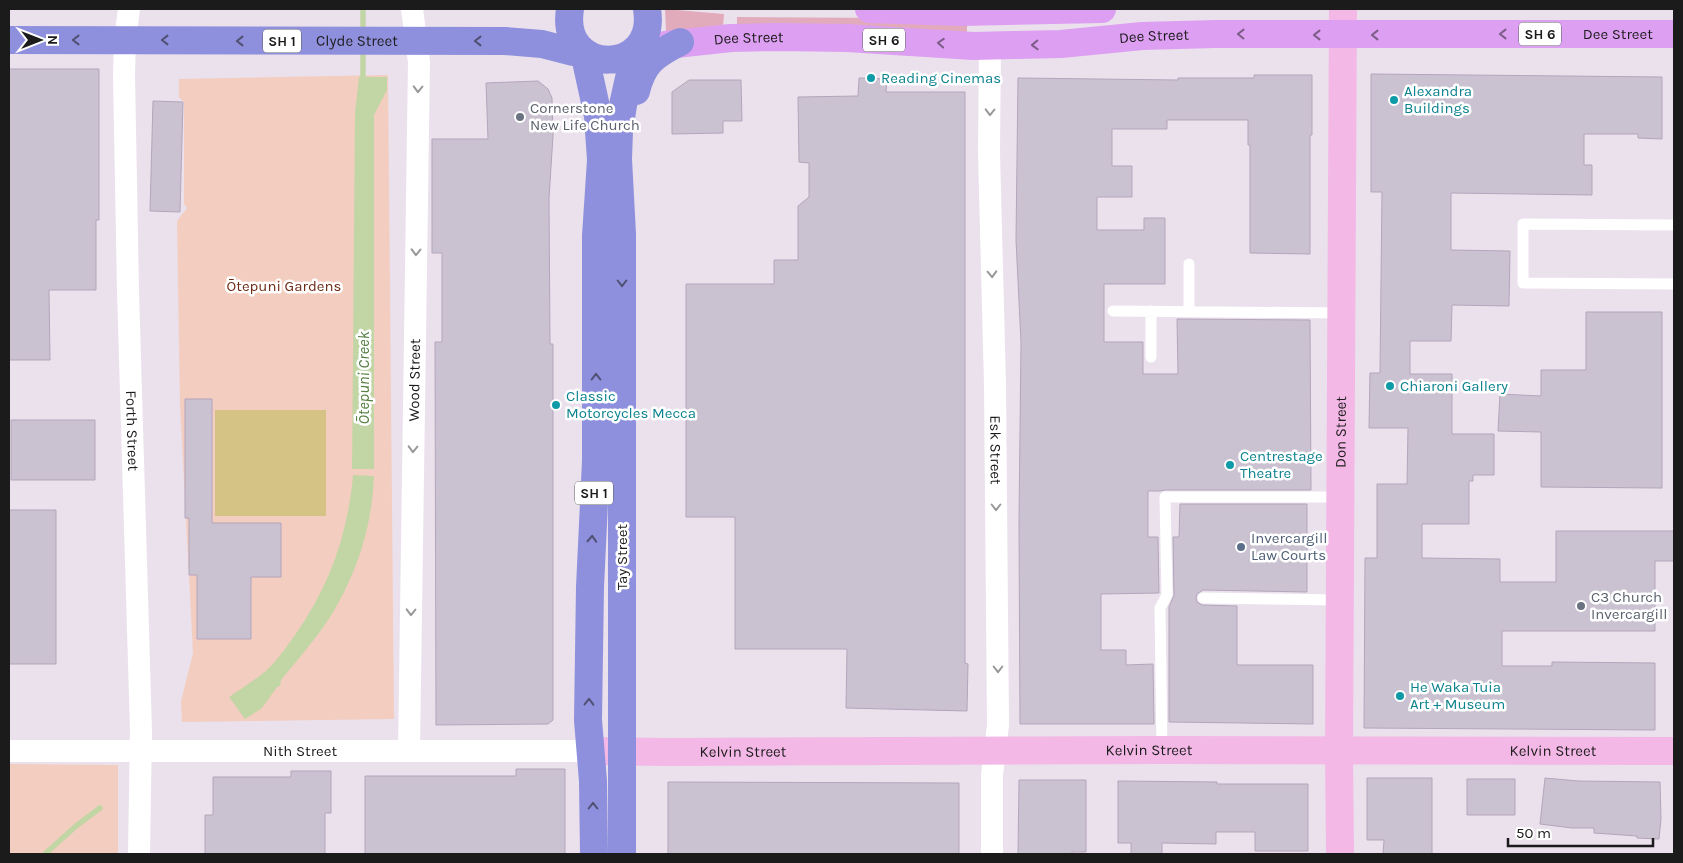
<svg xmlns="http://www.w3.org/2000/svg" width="1683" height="863" viewBox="0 0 1683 863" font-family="Karla,sans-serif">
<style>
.grass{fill:#e2abbc}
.park{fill:#f3cdc0}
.pitch{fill:#d4c385}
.water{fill:#c2d6a5}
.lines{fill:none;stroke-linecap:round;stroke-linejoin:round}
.stream{stroke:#c2d6a5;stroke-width:5.5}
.building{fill:#cbc2d1;stroke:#b3a5bc}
.lane{stroke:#fff;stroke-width:11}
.street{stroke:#fff;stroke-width:22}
.secondary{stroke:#f3b8e6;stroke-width:28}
.primary{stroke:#dd9ff2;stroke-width:28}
.highway{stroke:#8f90dd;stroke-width:28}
.oneway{stroke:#7c5d86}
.oneway2{stroke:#4f5072}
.oneway3{stroke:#989898}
.culture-dot{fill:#0f9aa8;stroke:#fff;stroke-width:2}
.worship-dot{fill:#6b7280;stroke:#fff;stroke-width:2}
.service-dot{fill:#5c6f8a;stroke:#fff;stroke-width:2}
.labels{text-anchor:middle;stroke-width:5;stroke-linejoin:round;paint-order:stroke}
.shield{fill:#fff;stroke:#5f5f5f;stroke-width:1}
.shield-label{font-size:14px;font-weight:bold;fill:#1b1b1b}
.street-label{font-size:15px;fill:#1b1b1b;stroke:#fff}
.culture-label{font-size:15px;fill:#0d838f;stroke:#fff;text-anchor:start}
.worship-label{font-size:15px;fill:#5b616d;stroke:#fff;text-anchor:start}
.park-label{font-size:15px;fill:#6d2b15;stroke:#fff}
.service-label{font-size:15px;fill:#4e5e75;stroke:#fff;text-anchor:start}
.water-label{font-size:16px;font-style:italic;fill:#547d41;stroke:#fff}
</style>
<rect width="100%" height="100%" fill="#eae1ec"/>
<path class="grass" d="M665,9L724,14L723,27L666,32Z
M737,17L894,18L967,23V35L737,28Z"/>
<path class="park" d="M388,75L394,719L182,722L181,701L193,653L180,405L177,221L187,208L184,204V102L179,97V79Z
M9,764L118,765V854H9Z"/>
<path class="pitch" d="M215,410H326V516H215Z"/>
<path class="water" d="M359,77H387V90L374,115V469H352L355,113Z
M353,475L374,476C372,527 357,574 330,617C316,639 298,659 281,680L280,686L277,687L262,708L245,719L229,697C242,688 257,679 269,668C279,658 287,646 295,635C329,587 348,534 353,475Z"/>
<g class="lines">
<path class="stream" d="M363,9V34
M363,48V84
M45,854L76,826L100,808"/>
</g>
<path class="building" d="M9,69H99V220H96V290H49L50,360H9Z
M1371,74L1662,77V139L1638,138V134H1584V165H1592V195L1451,193V250L1510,251L1509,306L1452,305L1451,341H1410V374H1452V434H1494V475H1473V481H1469V524H1422V558L1500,559V582H1556V531H1674V561H1655V631H1502V666H1552V662L1655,663V730L1364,728L1365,558H1377V484H1407L1408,428H1369L1370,373H1380L1382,192H1371Z
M1254,75H1312V135H1310V254L1250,253V145H1248V120H1167V129H1112V166H1132V197H1097V230H1144V218H1165V284H1104V342H1143V374H1178L1177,319L1310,320L1311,490H1165L1160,491H1148V537H1158L1159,593L1101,594V650H1126V665L1153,664L1154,724H1020L1019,522L1021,342L1016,240L1018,78L1178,80V78H1254Z
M859,78L887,79L886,92H965V663L968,664L967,711L846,708L847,649H735V517H686V284H774V260H798V206L809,197V163L799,162L798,97L858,96Z
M689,80H741L742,121H723V133L672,134V92Z
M538,81L548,89L552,98L553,136L549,198L550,344H553V720L548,724L436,725L435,342H442V253H432V139H488L486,83Z
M153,101L183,102L180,212L150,211Z
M1586,312H1662V488L1541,487V432L1498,431L1500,394L1541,396V370H1586Z
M185,399H212V523H281V577H251V639H197V575H189V518H185Z
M11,420H95V480H11Z
M1180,504H1307V592L1203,590L1197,594L1196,598L1197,602L1202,605L1237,606V665H1313V724L1169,722V607L1174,595L1173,537H1179Z
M9,510H56V664H9Z
M516,769H565V854H365V776H516Z
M291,771H331V813H325V854H205V815H213V777H291Z
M1367,778H1432V854H1383L1384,840H1367Z
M1545,778L1578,781L1660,782L1661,819L1659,839L1637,838V836L1594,833V828H1572L1540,824Z
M1467,779H1515V815H1467Z
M1019,780H1086V852H1072V854H1018Z
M1118,781L1217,782V784H1308V851H1255V832H1216V844L1162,843V854H1131V843H1118Z
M668,782L959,783V854H668Z"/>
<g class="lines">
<path class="lane" d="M1674,225L1523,224V283L1674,284
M1189,264V312
M1113,311L1343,313
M1151,311V357
M1203,598L1340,600
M1162,750L1160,608L1167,595L1165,497H1341"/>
<g class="street">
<path id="s1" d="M129,9L125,40L124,75L128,291L141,731L139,854"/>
<path id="s2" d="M990,46L989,152L995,385L998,725L992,775V854"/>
<path id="s3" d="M9,751H591"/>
<path id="s4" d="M409,751L419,62L412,9"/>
</g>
<g class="secondary">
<path id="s5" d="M591,751L669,752L1162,750L1674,751"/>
<path id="s6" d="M1340,854L1339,751L1343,9"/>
</g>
<g class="primary">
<path d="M869,9L961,12L1102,9"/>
<path id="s7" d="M657,46L731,38L778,37L847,38L973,46L1013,45L1061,44L1142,36L1215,34H1674"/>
</g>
<g class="highway">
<path d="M570,9C559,77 658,76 647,9"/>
<path id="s8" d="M9,40L505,41L542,44L573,52H584"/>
<path d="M584,52L598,116L601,160L596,236V461L590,587L588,720L593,781L594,854"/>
<path d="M636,91C643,63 654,55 680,42"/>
<path d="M622,854V234L618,159L619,131L623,105L635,51"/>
</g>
</g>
<defs><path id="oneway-chevron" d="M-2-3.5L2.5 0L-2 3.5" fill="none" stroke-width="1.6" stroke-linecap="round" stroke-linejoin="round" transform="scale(1.25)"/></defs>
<g class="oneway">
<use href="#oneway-chevron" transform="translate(1241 34) rotate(-179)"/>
<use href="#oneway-chevron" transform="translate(1503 34) rotate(180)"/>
<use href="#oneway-chevron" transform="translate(1317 35) rotate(180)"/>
<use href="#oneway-chevron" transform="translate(1375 35) rotate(180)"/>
<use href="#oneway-chevron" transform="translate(941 43) rotate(-176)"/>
<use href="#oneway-chevron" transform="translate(1035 45) rotate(178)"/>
</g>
<g class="oneway2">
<use href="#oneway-chevron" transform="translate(76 40) rotate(180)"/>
<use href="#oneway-chevron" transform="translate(165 40) rotate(-180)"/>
<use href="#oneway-chevron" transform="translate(240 41) rotate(-180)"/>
<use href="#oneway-chevron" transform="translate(478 41) rotate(-180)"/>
<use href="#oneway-chevron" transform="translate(622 283) rotate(90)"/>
<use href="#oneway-chevron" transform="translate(596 377) rotate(-90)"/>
<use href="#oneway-chevron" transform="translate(592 539) rotate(-87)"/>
<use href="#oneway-chevron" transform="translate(589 702) rotate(-89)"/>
<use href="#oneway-chevron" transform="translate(593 806) rotate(-90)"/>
</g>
<g class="oneway3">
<use href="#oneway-chevron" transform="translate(418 89) rotate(91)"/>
<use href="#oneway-chevron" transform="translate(990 112) rotate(91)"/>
<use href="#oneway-chevron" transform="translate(416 252) rotate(91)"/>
<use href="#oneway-chevron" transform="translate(992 274) rotate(88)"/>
<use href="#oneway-chevron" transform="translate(413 449) rotate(91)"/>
<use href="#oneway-chevron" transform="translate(996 507) rotate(90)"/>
<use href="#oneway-chevron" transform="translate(411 612) rotate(91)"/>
<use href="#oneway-chevron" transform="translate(998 669) rotate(90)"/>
</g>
<g class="culture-dot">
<circle cx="871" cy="78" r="5"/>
<circle cx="1394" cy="100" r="5"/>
<circle cx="1390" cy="386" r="5"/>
<circle cx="556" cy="405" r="5"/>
<circle cx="1230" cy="465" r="5"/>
<circle cx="1400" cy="696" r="5"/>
</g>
<g class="worship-dot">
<circle cx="520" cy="117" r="5"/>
<circle cx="1581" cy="606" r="5"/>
</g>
<circle class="service-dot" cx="1241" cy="547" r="5"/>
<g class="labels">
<g class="shield">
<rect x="1519" y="22.5" width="42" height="23" rx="4"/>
<rect x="863" y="28.5" width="42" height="23" rx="4"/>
<rect x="263" y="29.5" width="38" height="23" rx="4"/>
<rect x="575" y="481.5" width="38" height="23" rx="4"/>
</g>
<g class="shield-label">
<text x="1540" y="39">SH 6</text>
<text x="884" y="45">SH 6</text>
<text x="282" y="46">SH 1</text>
<text x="594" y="498">SH 1</text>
</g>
<g class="street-label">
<text dy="5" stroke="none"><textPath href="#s7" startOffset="962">Dee Street</textPath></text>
<text dy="5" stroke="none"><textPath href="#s7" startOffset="498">Dee Street</textPath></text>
<text dy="5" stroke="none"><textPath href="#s7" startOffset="92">Dee Street</textPath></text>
<text dy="5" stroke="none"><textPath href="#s8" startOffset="348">Clyde Street</textPath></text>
<text dy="5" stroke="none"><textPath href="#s4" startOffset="371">Wood Street</textPath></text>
<text dy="5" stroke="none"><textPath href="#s1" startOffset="422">Forth Street</textPath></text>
<text dy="5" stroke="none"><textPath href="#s6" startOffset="422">Don Street</textPath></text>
<text dy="5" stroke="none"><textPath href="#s2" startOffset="404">Esk Street</textPath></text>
<text transform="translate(622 557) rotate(-90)" y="5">Tay Street</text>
<text dy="5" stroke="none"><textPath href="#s5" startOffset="558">Kelvin Street</textPath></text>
<text dy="5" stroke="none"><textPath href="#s3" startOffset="291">Nith Street</textPath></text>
<text dy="5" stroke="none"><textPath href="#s5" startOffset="152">Kelvin Street</textPath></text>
<text dy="5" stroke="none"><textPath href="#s5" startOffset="962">Kelvin Street</textPath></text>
</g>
<g class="culture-label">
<text x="881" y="83">Reading Cinemas</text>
<text x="1404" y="96">Alexandra<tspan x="1404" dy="17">Buildings</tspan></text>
<text x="1400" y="391">Chiaroni Gallery</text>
<text x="566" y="401">Classic<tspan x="566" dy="17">Motorcycles Mecca</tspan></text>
<text x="1240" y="461">Centrestage<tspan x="1240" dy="17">Theatre</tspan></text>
<text x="1410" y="692">He Waka Tuia<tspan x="1410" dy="17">Art + Museum</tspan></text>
</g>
<g class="worship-label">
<text x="530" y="113">Cornerstone<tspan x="530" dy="17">New Life Church</tspan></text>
<text x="1591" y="602">C3 Church<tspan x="1591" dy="17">Invercargill</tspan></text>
</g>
<g class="park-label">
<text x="284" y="291">Ōtepuni Gardens</text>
</g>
<g class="service-label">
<text x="1251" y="543">Invercargill<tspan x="1251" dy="17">Law Courts</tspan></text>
</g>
<g class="water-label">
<text transform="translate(363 378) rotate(-90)" y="6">Ōtepuni Creek</text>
</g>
</g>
<rect width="1683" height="863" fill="none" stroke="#1b1b1b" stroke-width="20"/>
<g transform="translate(40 40) rotate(90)" stroke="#ffffff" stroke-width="4" paint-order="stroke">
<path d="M0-4L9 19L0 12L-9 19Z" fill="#1b1b1b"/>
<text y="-8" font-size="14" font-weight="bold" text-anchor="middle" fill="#1b1b1b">N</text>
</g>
<path d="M1508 838v8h145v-8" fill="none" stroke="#1b1b1b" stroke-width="2.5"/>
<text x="1516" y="838" font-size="15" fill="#1b1b1b" stroke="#ffffff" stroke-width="4" paint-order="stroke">50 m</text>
</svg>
